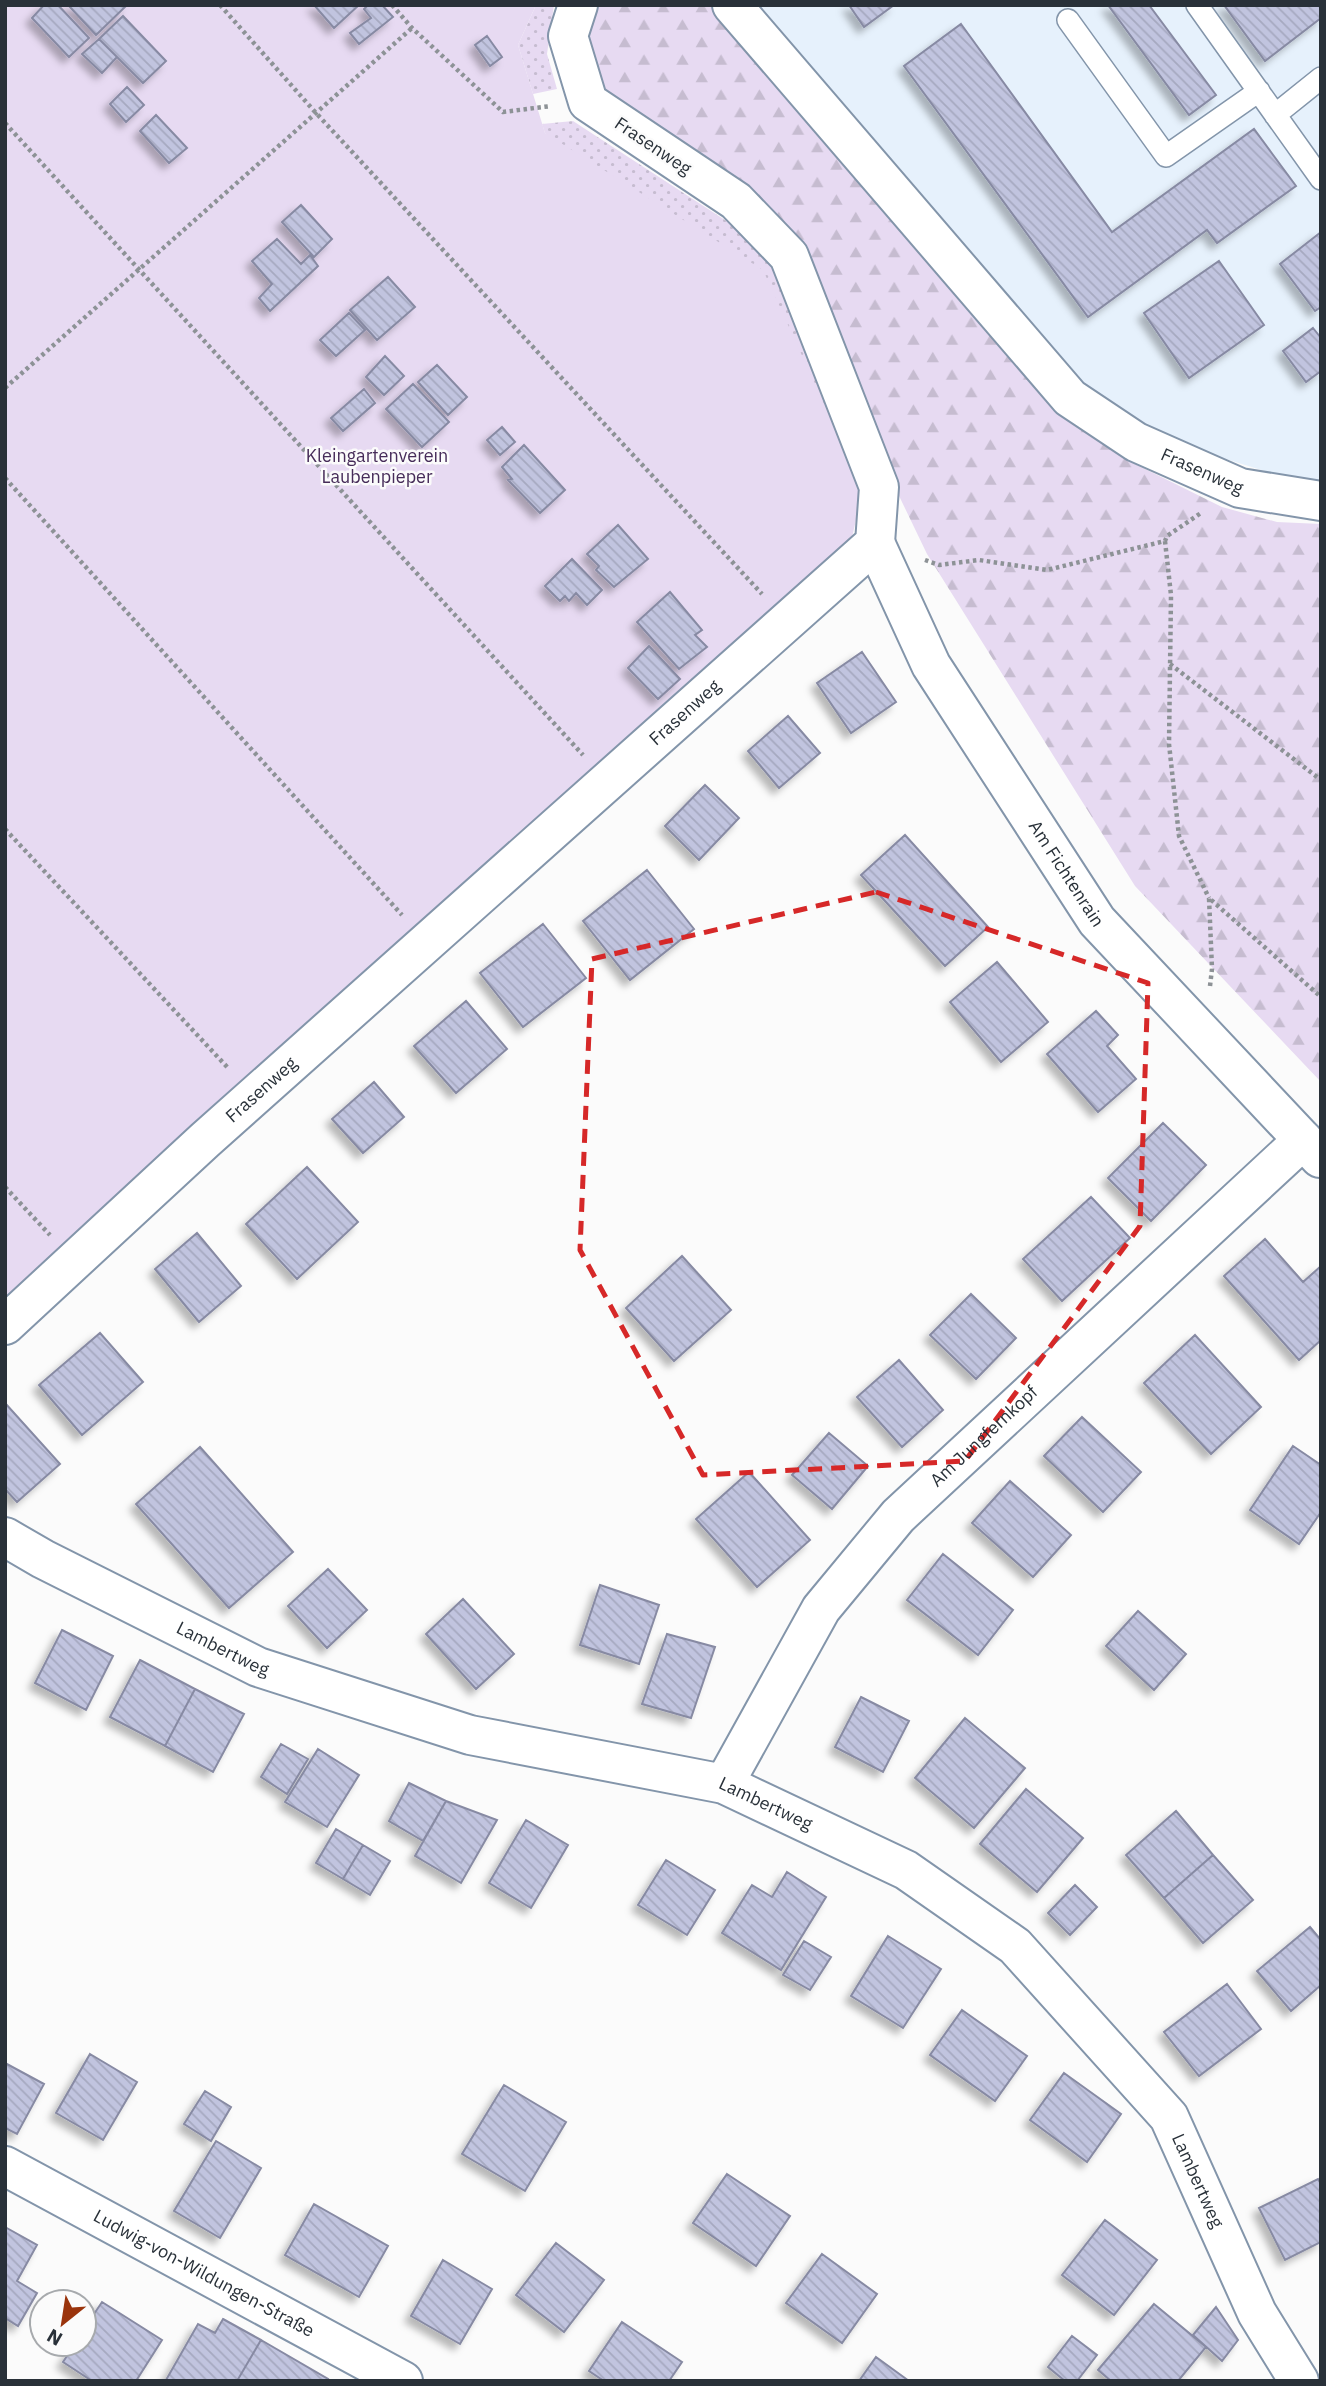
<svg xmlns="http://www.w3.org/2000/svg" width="1326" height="2386" viewBox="0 0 1326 2386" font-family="'IBM Plex Sans',sans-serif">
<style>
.built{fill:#e6f1fc}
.grass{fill:url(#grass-dots)}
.forest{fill:url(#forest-firs)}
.garden{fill:#e7daf2}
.building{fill:url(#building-back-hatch);stroke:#878aa3;stroke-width:2;filter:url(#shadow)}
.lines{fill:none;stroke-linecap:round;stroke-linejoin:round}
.service-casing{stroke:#8395aa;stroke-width:24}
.minor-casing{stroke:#8395aa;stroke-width:42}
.path{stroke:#8d9296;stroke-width:4.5;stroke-dasharray:3.5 3.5;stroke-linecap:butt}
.service{stroke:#fff;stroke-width:21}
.minor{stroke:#fff;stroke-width:38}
.marked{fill:none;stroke:#d62828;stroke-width:5;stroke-dasharray:14 9;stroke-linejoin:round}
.labels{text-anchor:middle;stroke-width:5;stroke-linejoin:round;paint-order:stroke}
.street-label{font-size:18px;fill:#293139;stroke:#fbfbfb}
.park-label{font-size:18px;fill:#462c59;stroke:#fbfbfb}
</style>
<defs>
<pattern id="grass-dots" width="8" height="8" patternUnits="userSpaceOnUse" patternTransform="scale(1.75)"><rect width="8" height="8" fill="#e7daf2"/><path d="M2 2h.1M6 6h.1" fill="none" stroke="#c6bcd0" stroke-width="1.8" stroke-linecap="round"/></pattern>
<pattern id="forest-firs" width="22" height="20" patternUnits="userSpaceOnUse" patternTransform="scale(1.75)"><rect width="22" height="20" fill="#e7daf2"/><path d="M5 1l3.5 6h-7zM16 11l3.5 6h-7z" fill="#c6bcd0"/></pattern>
<pattern id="building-back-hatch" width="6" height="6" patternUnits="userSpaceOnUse" patternTransform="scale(1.75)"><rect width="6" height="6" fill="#c1c4df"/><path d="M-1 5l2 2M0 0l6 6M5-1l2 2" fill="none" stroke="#a6a9c0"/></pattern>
<filter id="shadow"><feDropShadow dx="-6" dy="6" stdDeviation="3.5" flood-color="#0004"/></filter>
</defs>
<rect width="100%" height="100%" fill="#fbfbfb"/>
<path class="built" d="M754,5H1321V481L1304,483L1164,440L1075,382Z"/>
<path class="grass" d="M536,5H554L547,54L557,89L533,94L518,45Z
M573,121L728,222L771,265L840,439L545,133L542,124Z"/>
<path class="forest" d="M598,5H710L1053,406L1127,460L1222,507L1277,522L1321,524V1082L1135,886L927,554L889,475L800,248L765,203L611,100L585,51Z"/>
<path class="garden" d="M5,5H536L518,45L545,133L763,270L840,439L862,494L850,546L264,1061L5,1300Z"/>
<path class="building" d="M44,5H58L89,38L69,57L32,18Z
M68,5H127L96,35Z
M314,5H359L334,28Z
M368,5H382L393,17L359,44L350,33L371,18L364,9Z
M849,5H894L864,27Z
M1108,5H1149L1216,95L1189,115Z
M1224,5H1321V18L1265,61Z
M123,16L166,61L143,83L99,39Z
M961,24L1112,232L1254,129L1296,186L1217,243L1207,230L1088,317L904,66Z
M487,36L502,57L490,66L475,45Z
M99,39L117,57L102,73L82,54Z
M127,87L144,105L126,122L110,104Z
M156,115L187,148L169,163L140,131Z
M301,205L332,239L314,257L282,222Z
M1321,232V307L1315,311L1280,264Z
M277,239L301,264L310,255L318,266L270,311L259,298L272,284L252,261Z
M1219,261L1264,325L1189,378L1144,313Z
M388,277L415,307L377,340L350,310Z
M349,313L365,330L336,356L320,340Z
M1313,328L1321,338V371L1306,382L1283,351Z
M385,356L404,376L384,395L366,377Z
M437,365L467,397L448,415L418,382Z
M413,384L449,422L422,447L386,409Z
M364,389L375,403L343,431L331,418Z
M502,427L515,442L500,455L487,440Z
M524,445L565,490L540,513L508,480L512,479L502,467Z
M618,525L648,559L614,587L596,570L599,566L587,554Z
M572,559L602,590L587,605L576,593L569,601L565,596L560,601L545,586Z
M670,592L702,630L695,635L707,647L679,669L637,622Z
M649,646L680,679L658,699L628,668Z
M862,652L896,702L851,733L817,683Z
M788,716L820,753L779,788L748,751Z
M705,785L739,818L699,860L665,826Z
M905,835L988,927L945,966L861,875Z
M647,870L694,929L630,980L583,921Z
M543,924L586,978L523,1027L480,973Z
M997,962L1048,1022L1001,1062L950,1002Z
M466,1001L507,1049L456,1093L414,1046Z
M1096,1011L1118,1035L1107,1046L1136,1079L1098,1112L1047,1054Z
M374,1082L404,1117L363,1153L332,1119Z
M1163,1123L1206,1165L1151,1221L1108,1178Z
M307,1167L358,1222L297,1279L246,1224Z
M1091,1197L1130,1238L1062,1301L1023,1259Z
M197,1233L241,1286L199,1322L155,1269Z
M1265,1239L1303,1282L1321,1266V1340L1299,1360L1224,1276Z
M682,1256L731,1310L674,1361L626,1308Z
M971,1294L1016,1338L976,1379L930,1335Z
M100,1333L143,1382L82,1435L39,1385Z
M1195,1335L1261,1407L1211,1454L1144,1383Z
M899,1360L943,1410L902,1447L857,1397Z
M5,1403L60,1464L17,1502L5,1489Z
M1082,1417L1141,1472L1103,1512L1044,1456Z
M829,1433L868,1466L832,1509L792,1475Z
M1293,1446L1321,1465V1512L1299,1544L1250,1510Z
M200,1447L293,1552L229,1608L136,1504Z
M749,1472L810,1540L757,1587L696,1519Z
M1010,1481L1071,1535L1033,1577L972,1523Z
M943,1554L1013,1610L978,1655L907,1600Z
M328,1569L367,1610L327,1648L288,1606Z
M600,1585L659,1605L639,1664L580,1645Z
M463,1599L514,1654L476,1689L426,1634Z
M1138,1611L1186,1654L1154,1690L1106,1646Z
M62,1630L113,1656L86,1710L35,1683Z
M667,1634L715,1647L691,1718L642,1704Z
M140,1660L195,1689L165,1746L110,1717Z
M195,1689L244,1714L213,1772L165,1746Z
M861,1697L909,1721L883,1772L835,1747Z
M965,1718L1025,1768L974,1828L915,1778Z
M281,1744L308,1759L287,1794L261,1777Z
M318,1749L359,1775L327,1827L285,1802Z
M409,1783L446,1801L423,1841L389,1821Z
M1026,1789L1083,1838L1037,1892L980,1844Z
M446,1801L497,1820L461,1883L415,1856Z
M1176,1811L1213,1855L1164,1898L1126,1855Z
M526,1820L568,1845L531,1908L489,1883Z
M336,1829L363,1845L343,1879L316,1863Z
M363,1845L390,1861L370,1895L343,1879Z
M1213,1855L1253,1900L1203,1943L1164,1898Z
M666,1860L715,1890L687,1935L638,1905Z
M787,1872L826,1897L781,1970L722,1933L752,1885L772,1897Z
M1075,1885L1097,1907L1070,1935L1048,1913Z
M1310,1927L1321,1940V1985L1291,2011L1257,1971Z
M888,1936L941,1969L903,2028L851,1996Z
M804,1941L831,1957L810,1990L783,1975Z
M1227,1984L1261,2029L1199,2076L1164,2032Z
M962,2010L1027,2056L995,2101L930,2055Z
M90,2054L137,2082L103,2140L56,2113Z
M5,2063L44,2084L17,2134L5,2128Z
M1064,2073L1121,2114L1087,2162L1030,2120Z
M504,2085L566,2122L525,2191L462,2154Z
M205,2091L231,2107L211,2141L184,2124Z
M216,2141L261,2168L220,2238L174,2211Z
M727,2174L790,2216L756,2266L693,2223Z
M1318,2179L1321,2184V2242L1285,2260L1259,2208Z
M314,2204L388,2246L359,2297L285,2255Z
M1105,2220L1157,2260L1114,2315L1062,2275Z
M5,2227L37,2245L17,2281L37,2293L18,2326L5,2318Z
M556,2243L604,2280L564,2332L516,2295Z
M822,2254L877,2294L842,2343L786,2303Z
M443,2260L492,2289L460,2344L411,2316Z
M102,2302L162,2340L136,2381H92L63,2362L75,2344H84V2329Z
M1154,2304L1206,2347L1178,2381H1111L1098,2370Z
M1216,2307L1238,2340L1222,2361L1193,2335Z
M223,2319L261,2340L237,2381L166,2380L198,2324L215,2333Z
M622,2322L682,2362L669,2381H604L589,2371Z
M1072,2336L1097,2355L1077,2381H1065L1048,2367Z
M261,2340L328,2379L327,2381H237Z
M876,2357L909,2381H859Z"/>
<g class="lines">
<g class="service-casing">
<path id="service" d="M1197,5L1321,179
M1068,20L1166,156L1259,91
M1275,115L1321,78"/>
</g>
<g class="minor-casing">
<g id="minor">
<path id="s1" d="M732,5L1070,398L1136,442L1240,488L1321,501"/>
<path id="s2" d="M875,543L931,665L1097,921L1320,1158"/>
<path id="s3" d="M5,1325L205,1140L875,543L879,487L789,256L736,201L588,102L568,36L578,5"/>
<path id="s4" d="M5,1537L43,1559L258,1667L470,1735L724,1784L906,1870L1015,1946L1169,2117L1257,2313L1299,2381"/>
<path id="s5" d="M724,1784L821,1609L898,1516L1303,1140"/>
<path id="s6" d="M5,2166L403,2381"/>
</g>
</g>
<path class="path" d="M220,5L316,113L762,594
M392,5L412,28L503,112L551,106
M5,123L583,755
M5,388L412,28
M5,478L402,915
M1165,541L1171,595L1169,744L1179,836L1209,898
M925,560L939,565L979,560L1047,570L1165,541L1167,536L1201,513
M1170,664L1321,780
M5,829L229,1069
M1210,986L1212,969L1209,898L1321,997
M5,1187L50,1235"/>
<use href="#service" class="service"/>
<use href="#minor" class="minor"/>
</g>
<path class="marked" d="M876,892L1148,983L1140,1226L965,1461L703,1475L580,1250L592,959Z"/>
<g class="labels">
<g class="street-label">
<text transform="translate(653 146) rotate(34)" y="6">Frasenweg</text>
<text dy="6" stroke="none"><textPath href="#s1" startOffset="670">Frasenweg</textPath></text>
<text dy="6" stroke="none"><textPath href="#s3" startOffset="915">Frasenweg</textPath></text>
<text dy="6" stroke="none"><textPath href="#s2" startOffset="383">Am Fichtenrain</textPath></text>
<text dy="6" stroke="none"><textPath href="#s3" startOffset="348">Frasenweg</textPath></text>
<text dy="6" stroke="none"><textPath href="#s5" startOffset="438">Am Jungfernkopf</textPath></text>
<text dy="6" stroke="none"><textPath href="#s4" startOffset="245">Lambertweg</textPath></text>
<text dy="6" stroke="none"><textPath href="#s4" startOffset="812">Lambertweg</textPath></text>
<text dy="6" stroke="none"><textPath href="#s4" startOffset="1400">Lambertweg</textPath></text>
<text dy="6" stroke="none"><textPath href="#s6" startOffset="226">Ludwig-von-Wildungen-Straße</textPath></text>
</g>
<g class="park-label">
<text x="377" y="462">Kleingartenverein<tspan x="377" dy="21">Laubenpieper</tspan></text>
</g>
</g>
<rect width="1326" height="2386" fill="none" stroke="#293139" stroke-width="14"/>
<g transform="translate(63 2323) rotate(210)"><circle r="33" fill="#fbfbfb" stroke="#a7aaad" stroke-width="2"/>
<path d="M0-5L12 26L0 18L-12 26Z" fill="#9a340c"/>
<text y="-10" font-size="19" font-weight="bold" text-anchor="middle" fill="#293139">N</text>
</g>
</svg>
